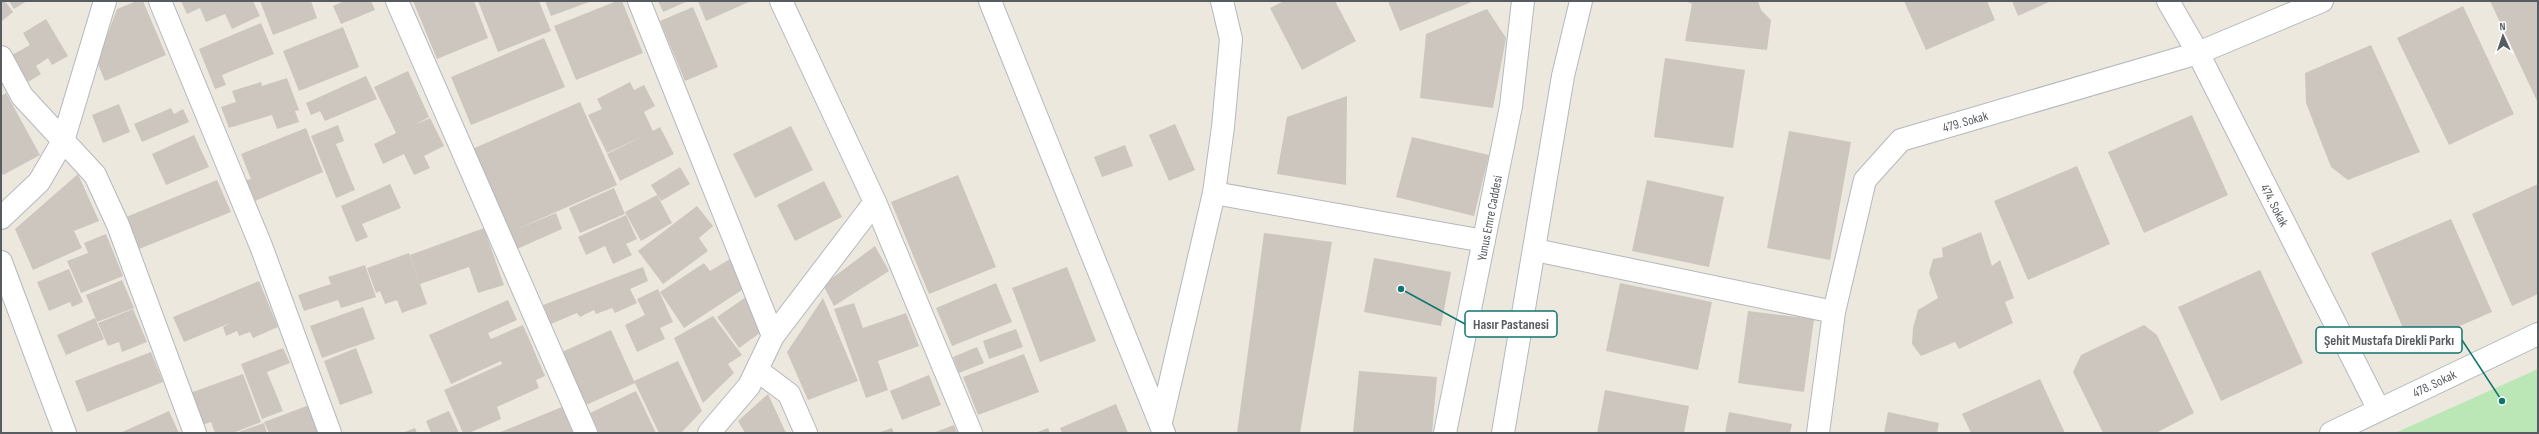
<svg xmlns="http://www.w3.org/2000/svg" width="2539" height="434" viewBox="0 0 2539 434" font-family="'Sofia Sans Condensed',sans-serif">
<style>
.green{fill:#bbe7b7}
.building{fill:#ccc6bf}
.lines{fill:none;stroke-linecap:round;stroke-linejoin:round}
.minor-casing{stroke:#b4b8bd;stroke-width:24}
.secondary-casing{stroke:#b4b9bf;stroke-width:24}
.minor{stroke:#fff;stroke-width:22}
.secondary{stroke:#fff;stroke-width:22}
.labels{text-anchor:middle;stroke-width:4;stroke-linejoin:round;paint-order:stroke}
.street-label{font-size:13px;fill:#575c61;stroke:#fff}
.leader{fill:none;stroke:#0f766e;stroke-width:1.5}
.callout-dot{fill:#0f766e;stroke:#fff;stroke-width:1.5}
.callout{fill:#fff;stroke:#0f766e;stroke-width:1.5}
.callout-label{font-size:14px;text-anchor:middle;font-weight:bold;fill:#575c61}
</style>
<rect width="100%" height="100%" fill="#ece8de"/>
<path class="green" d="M2538,369V433H2395Z"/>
<path class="building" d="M1,1H5L13,12L2,21Z
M9,1H27L14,9Z
M137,1H143L166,55L105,81L97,62L117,9Z
M181,1H253L260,16L232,29L225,14L206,22L200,8L187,14Z
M260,1H311L317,18L273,35Z
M344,1H371L375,10L341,24L333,6Z
M413,1H474L488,38L437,59Z
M478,1H539L551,31L498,52Z
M545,1H592L551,16Z
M617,1H622L643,53L576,80L554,26Z
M658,1H688L663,12Z
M698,1H751L706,21Z
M1284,1H1335L1356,41L1302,70L1270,8Z
M1388,1H1474L1400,31Z
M1686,1H1758L1761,10L1771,20L1767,50L1685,41L1692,4Z
M1904,1H1987L1995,20L1926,50Z
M2012,1H2051L2018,16Z
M2490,1H2538V103Z
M2463,6L2514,114L2449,145L2397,38Z
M693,7L718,67L685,81L660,21Z
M1487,9L1506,38L1493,108L1420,98L1426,34Z
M46,19L68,56L52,65L48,58L36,66L41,74L28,82L12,55L30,45L23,33Z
M261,23L274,54L222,75L226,85L215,89L199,49Z
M343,27L359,67L299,91L283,51Z
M544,38L565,87L471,125L451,77Z
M2371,45L2420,152L2348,180L2331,167L2306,103L2305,73Z
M1665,58L1745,70L1733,148L1654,137Z
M408,71L429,117L415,125L430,118L444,146L424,156L430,168L414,175L404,154L383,164L374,144L396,133L374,87Z
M366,76L377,99L325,121L320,111L311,115L306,103Z
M287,78L299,110L295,111L299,122L277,129L272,115L229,128L221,107L236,102L232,91L261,82L262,86Z
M630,82L634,90L644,85L655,106L644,112L653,131L660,127L674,154L620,181L607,154L643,136L607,153L588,115L602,109L597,99Z
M6,93L40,155L3,175L1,171V96Z
M1347,96L1346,185L1277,174L1287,117Z
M580,102L617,185L513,231L556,213L562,229L517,249L470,150Z
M119,104L130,132L103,143L92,115Z
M171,108L174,114L183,109L189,122L142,142L134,124Z
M2192,115L2228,195L2144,233L2108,152Z
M1175,124L1195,170L1169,181L1149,135Z
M338,125L344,141L336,144L355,190L336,198L311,136Z
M791,126L813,170L755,198L733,154Z
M306,128L323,172L255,201L246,180L251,179L241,154Z
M1789,131L1851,142L1830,260L1767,248Z
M194,135L209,167L166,185L152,154Z
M1412,137L1489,155L1474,216L1396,197Z
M1125,145L1133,166L1102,177L1094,157Z
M2077,166L2110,244L2028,280L1994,201Z
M680,167L690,184L661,201L651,185Z
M78,174L99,221L74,231L82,248L33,270L15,229Z
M958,175L996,267L929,294L891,202Z
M217,180L231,212L139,249L126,217Z
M1647,180L1724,197L1709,267L1632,251Z
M824,181L842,217L795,241L777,205Z
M390,184L401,208L362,224L368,237L356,242L341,206Z
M2538,184V294L2512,306L2472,214Z
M614,188L625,214L580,233L569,208Z
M657,195L672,223L641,241L625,212Z
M697,206L713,226L699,238L708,251L663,284L638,251Z
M626,215L637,239L626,244L632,255L613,264L605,246L586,255L578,237Z
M2451,219L2492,312L2411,347L2371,253Z
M484,228L504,285L478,293L469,267L420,284L410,255Z
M1981,232L1992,266L2000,260L2014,298L2005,302L2013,323L1959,349L1955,342L1921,356L1912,344L1913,328L1918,310L1938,298L1929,273L1933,259L1943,257L1942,248Z
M1264,233L1332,242L1300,433H1237Z
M106,234L123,276L81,293L67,261L88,253L84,243Z
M875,246L889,271L834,306L823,285Z
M409,253L427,304L402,313L397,300L385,304L380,291L376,293L367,268Z
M1374,258L1451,272L1441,326L1364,312Z
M730,259L748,286L684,328L660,292L704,263L710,271Z
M365,265L376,297L341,308L338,300L304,311L298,295L331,284L328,277Z
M643,267L648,281L630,289L637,303L615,313L612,308L596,314L594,310L580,317L577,313L551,324L543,305Z
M1067,267L1096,341L1040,362L1012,288Z
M69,269L83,302L72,307L70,302L49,311L37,282Z
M2260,270L2303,363L2221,401L2178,307Z
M122,280L134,308L97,322L86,295Z
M259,281L278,327L253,338L250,332L239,336L237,331L226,336L223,327L230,323L184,342L173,317Z
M996,283L1012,322L952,346L936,308Z
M1620,283L1712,302L1698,370L1606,351Z
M658,289L673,322L660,328L665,339L637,352L625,325L645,315L637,299Z
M746,297L768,327L739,348L717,317Z
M823,298L858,381L808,400L787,352Z
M508,300L517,320L488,333L491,339L523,325L545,376L536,380L539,388L497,407L501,419L469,433H463L444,390L502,364L501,361L451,384L429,335Z
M854,303L863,328L906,313L919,346L878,361L888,390L866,398L834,309Z
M363,307L375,339L322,358L310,326Z
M133,309L147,342L122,352L119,342L108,346L98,323Z
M1748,311L1814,319L1804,392L1738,383Z
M713,316L742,355L728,364L734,373L703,403L674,338Z
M95,318L104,339L66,355L57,335Z
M2144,325L2157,335L2194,413L2156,433H2103L2073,372L2081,355Z
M1016,329L1023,347L989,359L983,341Z
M611,330L634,381L678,361L702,411L681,433H659L635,383L586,405L562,352Z
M977,347L984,363L959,373L953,357Z
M283,348L290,363L267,372L283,411L262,419L241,364Z
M356,348L373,393L340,405L324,361Z
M151,352L163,382L87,412L75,381Z
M1024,354L1039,392L978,415L963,377Z
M1359,371L1437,377L1432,433H1353Z
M243,374L261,422L233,433H215L211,422L202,425L190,393Z
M929,375L941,405L902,420L890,391Z
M2040,379L2065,433H1971L1962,414Z
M1605,390L1689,406L1684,433H1597Z
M636,391L656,433H599L590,413Z
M768,394L786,433H745L738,421Z
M312,404L323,433H269L264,422Z
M1116,404L1128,433H1062L1060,428Z
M562,407L573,433H498Z
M169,411L179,433H120Z
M449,411L459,433H431L426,421Z
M1729,412L1792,424L1790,433H1725Z
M1888,412L1939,423L1937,433H1884Z
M264,423L267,433H236Z
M954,425L957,433H933Z
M415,428L417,433H402Z
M892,428L894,433H877Z
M1048,428L1050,433H1035Z"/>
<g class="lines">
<g class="minor-casing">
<path id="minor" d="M160,1L261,246L330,433
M397,1L586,433
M639,1L773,336
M781,1L875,202L971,433
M990,1L1164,433
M2168,1L2198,53L2379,410
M1,57L22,96L95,175L118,225L195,433
M1214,193L1484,241
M1,218L39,182L63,141L105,1
M1535,250L1834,312
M1,262L65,433
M757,370L789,394L806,433
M1161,422L1214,193L1223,127L1231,39L1222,1
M709,433L749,386L773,336L875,202
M1818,433L1834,312L1865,180L1901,140L2198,53L2322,1
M2331,433L2538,334"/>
</g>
<g class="secondary-casing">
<path id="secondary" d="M1445,433L1511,106L1523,1
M1503,433L1563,76L1581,1"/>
</g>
<use href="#minor" class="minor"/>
<use href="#secondary" class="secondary"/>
</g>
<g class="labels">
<g class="street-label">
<text transform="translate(1965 121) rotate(-16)" y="5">479. Sokak</text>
<text transform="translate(2275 205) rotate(63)" y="5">474. Sokak</text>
<text transform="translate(1489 218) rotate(-79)" y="5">Yunus Emre Caddesi</text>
<text transform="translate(2434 383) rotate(-26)" y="5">478. Sokak</text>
</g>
</g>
<path class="leader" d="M1401 289L1465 324M2502 401L2462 340"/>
<g class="callout-dot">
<circle cx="1401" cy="289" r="4"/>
<circle cx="2502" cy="401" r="4"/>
</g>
<g class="callout">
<rect x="1465" y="311" width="92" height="26" rx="4"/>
<rect x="2316" y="327" width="146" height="26" rx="4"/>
</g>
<g class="callout-label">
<text x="1511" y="329">Hasır Pastanesi</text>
<text x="2389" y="345">Şehit Mustafa Direkli Parkı</text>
</g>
<rect width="2539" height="434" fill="none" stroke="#575c61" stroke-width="4"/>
<g transform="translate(2503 36) rotate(357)" stroke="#ffffff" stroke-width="3" paint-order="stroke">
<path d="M0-3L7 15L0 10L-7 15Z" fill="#575c61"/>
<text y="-6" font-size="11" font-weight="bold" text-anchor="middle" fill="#575c61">N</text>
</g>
</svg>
